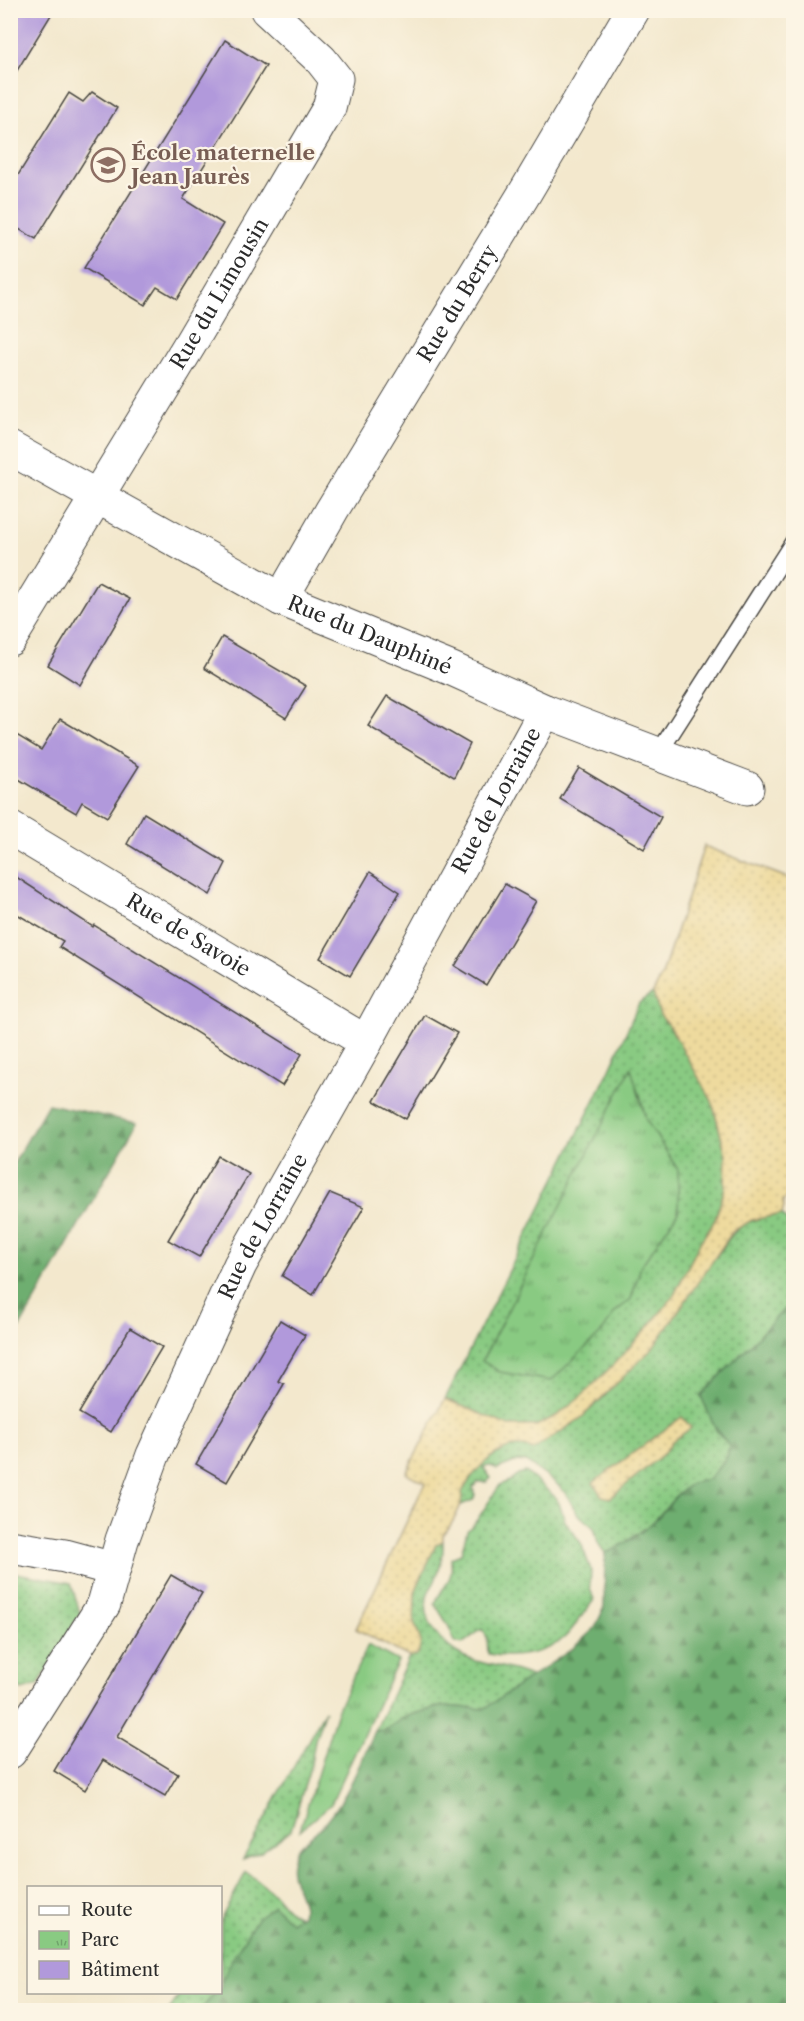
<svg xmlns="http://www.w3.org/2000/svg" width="804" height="2021" viewBox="0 0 804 2021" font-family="'Libre Caslon Text',serif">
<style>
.grass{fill:url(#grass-dots);stroke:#5a7a56;stroke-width:1.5;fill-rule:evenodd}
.forest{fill:url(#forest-firs);stroke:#4c6c4e;stroke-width:1.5}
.sand{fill:url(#sand-dots);stroke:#8c8264;stroke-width:1.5}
.park{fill:url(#park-tufts);stroke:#5a7a56;stroke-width:1.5}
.building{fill:#b199db}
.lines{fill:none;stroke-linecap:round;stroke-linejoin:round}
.lane-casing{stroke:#494743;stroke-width:19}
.street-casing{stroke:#494743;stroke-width:35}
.lane{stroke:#fff;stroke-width:16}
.street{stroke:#fff;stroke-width:33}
.labels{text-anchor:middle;stroke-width:4.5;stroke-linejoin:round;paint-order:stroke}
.education-label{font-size:21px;font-weight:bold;fill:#785e54;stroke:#fcf5e5;text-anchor:start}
.street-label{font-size:21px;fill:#2b2b2b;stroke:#fcf5e5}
</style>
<defs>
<pattern id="grass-dots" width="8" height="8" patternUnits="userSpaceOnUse" patternTransform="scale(1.5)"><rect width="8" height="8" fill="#89ca82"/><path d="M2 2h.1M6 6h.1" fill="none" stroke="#70a46b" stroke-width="1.8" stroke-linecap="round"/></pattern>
<pattern id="forest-firs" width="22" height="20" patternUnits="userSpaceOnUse" patternTransform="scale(1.5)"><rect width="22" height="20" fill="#6eae70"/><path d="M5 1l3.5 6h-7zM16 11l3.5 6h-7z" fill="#5b8e5c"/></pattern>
<pattern id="sand-dots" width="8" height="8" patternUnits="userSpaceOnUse" patternTransform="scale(1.5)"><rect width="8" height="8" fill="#eeda9e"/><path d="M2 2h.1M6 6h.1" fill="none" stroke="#cb8" stroke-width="1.8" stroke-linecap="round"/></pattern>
<pattern id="park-tufts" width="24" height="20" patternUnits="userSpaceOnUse" patternTransform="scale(1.5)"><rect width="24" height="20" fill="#89ca82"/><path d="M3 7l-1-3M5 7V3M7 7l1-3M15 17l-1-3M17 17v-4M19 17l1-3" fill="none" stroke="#70a46b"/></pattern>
</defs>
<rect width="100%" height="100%" fill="#fcf5e5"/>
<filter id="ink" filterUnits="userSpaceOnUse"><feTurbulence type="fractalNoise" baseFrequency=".0167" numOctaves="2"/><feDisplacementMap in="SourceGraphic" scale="12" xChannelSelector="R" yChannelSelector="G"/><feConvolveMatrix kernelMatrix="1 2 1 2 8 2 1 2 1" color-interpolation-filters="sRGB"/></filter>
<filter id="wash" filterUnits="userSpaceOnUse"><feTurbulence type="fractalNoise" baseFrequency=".008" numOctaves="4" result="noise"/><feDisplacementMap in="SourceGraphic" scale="24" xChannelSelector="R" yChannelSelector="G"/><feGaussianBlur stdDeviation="1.35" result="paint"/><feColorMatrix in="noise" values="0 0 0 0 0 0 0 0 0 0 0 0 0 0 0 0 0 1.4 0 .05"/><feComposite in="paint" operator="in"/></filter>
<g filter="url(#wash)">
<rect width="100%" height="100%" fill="#f3e8cd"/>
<path class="grass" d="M653,993L660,1015L670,1027L712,1101L726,1155L725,1188L715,1220L701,1241L673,1297L646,1330L613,1365L582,1396L558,1415L536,1426H509L445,1399L610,1069L639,1003ZM640,1094L646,1120L678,1170V1212L641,1266L631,1299L614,1313L551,1381L500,1372L483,1361Z
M782,1214L794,1230L793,1300L701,1396L716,1429L729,1445L727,1457L709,1479L678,1494L653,1522L617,1549L605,1553L598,1543L594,1528L577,1513L566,1494L556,1483L526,1462L517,1461L497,1469L490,1466L483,1467L491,1478L487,1482H478L473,1487L475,1495L473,1500L461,1505L462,1491L478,1468L490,1458L507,1448L524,1446L558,1434L581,1418L605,1396L722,1249C740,1220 750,1220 782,1214ZM682,1417L691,1428L672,1441L664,1453L610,1498L593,1483Z
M526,1472L554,1496L559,1503L565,1521L581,1543L591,1570L590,1588L594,1600C584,1612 576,1626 565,1637C546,1655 512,1659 488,1654L487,1637L482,1629L462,1644L455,1642L448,1625L435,1604C438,1593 449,1585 451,1573C452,1569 451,1563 451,1558L461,1554L467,1531L477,1520L500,1485L512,1480L518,1474Z
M443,1541C444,1555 440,1569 435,1581C432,1588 427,1591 427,1598C425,1610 428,1622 435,1632C464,1671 495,1659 533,1677L484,1709L443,1706L406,1716L385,1730L375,1731L409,1657L418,1655L421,1642L414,1622L415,1592L436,1544Z
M11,1572L71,1583L80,1613L38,1685L22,1690L11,1684Z
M325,1710L315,1740L311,1764L291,1830L261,1852L243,1859Z
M246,1872C256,1879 265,1886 274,1894C283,1904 287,1912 300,1917L221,1982V1919Z
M181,1993H215L201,2010H169Z"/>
<path class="forest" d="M48,1104L137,1123L11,1343V1168Z
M793,1300L792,2010H201L215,1993L220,1992L221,1982L235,1954L258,1917L274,1906L291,1922L302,1915C307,1899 288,1880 292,1862C295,1845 309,1839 321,1827C347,1801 359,1764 375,1731L385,1730L406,1716L443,1706L484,1709L572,1649L595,1628L604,1608L605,1553C622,1547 638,1535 652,1523C672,1506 679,1481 709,1479L727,1457L729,1445L716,1430L701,1396Z"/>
<path class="sand" d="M704,846L793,880V1195L789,1196L783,1200L784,1207L782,1214L752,1220L733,1231L653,1348L581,1418L533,1450C504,1437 476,1467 463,1490C461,1494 462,1499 461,1504C456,1516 452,1525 443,1535V1541L436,1544L415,1592L414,1622L421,1642L418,1655L409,1657L356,1629L425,1483L406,1473L445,1399L509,1426H536L558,1415L582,1396L613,1365L646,1330L673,1297L701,1241L715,1220L725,1188L726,1155L712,1101L670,1027L660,1015L653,993L662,975Z
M682,1417L691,1428L672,1441L664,1453L610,1498L602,1496L593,1483Z"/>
<path class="park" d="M631,1068L646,1120L678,1170V1212L641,1266L631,1299L614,1313L604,1330L551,1381L500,1372L482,1361Z
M368,1645L398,1661L331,1804L300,1830L337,1711Z"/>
<g id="blocks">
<path class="building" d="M10,10H54L10,82Z
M225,40L266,66L183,199L223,224L177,299L157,287L145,305L84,268Z
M92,92L117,108L36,239L10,224V188L69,93L83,102Z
M98,582L130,599L80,685L48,665Z
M222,637L306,686L286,718L204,668Z
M387,696L470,744L454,777L368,726Z
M60,719L139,766L107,817L82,802L76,813L10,774V731L41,750Z
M579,768L661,817L644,849L560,799Z
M144,813L226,863L210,895L127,844Z
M370,872L400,892L350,976L320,958Z
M10,873L93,927L94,925L302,1054L282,1086L59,947L63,941L10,910Z
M505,884L536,901L486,985L455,966Z
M425,1015L457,1033L406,1119L374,1101Z
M218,1156L249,1174L199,1257L168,1240Z
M330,1193L364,1207L313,1295L282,1276Z
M280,1320L305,1335L278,1381L284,1384L227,1482L196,1464Z
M130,1328L162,1347L111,1432L79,1413Z
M171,1575L202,1593L117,1737L178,1774L165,1796L103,1760L85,1790L54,1771Z"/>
</g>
</g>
<g filter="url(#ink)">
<use href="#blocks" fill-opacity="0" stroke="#494743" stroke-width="1.5"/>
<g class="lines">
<g class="lane-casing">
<path id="lane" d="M658,754L794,541"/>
</g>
<g class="street-casing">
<g id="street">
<path id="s1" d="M10,448L281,599L452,669L545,711L747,788"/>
<path id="s2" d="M281,599L332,510L526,191L633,10"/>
<path id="s3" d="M10,639L190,344L329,108L336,79L321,60L267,10"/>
<path id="s4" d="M10,828L366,1042"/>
<path d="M10,1547L65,1556L113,1569"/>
<path id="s5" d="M10,1752L104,1604L122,1540L153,1455L240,1265L366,1042L545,711"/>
</g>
</g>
<use href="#lane" class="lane"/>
<use href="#street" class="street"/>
</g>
</g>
<defs>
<g id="school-ring" transform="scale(1.725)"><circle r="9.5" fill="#fcf5e5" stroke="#8d6e63" stroke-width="1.5"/><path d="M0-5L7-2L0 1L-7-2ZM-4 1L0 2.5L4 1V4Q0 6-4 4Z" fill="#8d6e63"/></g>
</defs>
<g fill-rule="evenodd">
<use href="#school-ring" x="108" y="165"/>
</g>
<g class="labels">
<g class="education-label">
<text x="131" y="160">École maternelle<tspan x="131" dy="24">Jean Jaurès</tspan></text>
</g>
<g class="street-label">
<text dy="7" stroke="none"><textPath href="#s3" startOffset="404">Rue du Limousin</textPath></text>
<text dy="7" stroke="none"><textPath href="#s2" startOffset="344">Rue du Berry</textPath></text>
<text dy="7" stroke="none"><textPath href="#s1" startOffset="406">Rue du Dauphiné</textPath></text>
<text dy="7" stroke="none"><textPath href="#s5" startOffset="1072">Rue de Lorraine</textPath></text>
<text dy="7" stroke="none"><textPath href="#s4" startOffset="208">Rue de Savoie</textPath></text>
<text dy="7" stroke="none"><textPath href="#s5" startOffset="586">Rue de Lorraine</textPath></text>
</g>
</g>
<rect width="804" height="2021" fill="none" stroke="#fcf5e5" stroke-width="36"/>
<rect x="27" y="1886" width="195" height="108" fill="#fcf5e5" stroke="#a8a49b" stroke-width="1.5"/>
<rect x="39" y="1906" width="30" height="9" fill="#ffffff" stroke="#a8a49b" stroke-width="1.5"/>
<text x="81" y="1916" font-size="18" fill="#2b2b2b">Route</text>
<rect x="39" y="1931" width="30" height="18" fill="url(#park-tufts)" stroke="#a8a49b" stroke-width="1.5"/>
<text x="81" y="1946" font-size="18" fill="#2b2b2b">Parc</text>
<rect x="39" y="1961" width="30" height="18" fill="#b199db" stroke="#a8a49b" stroke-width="1.5"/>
<text x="81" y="1976" font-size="18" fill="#2b2b2b">Bâtiment</text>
</svg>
